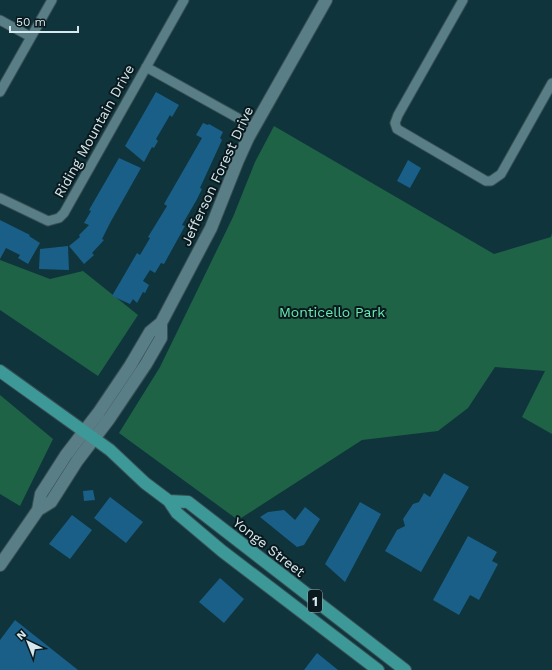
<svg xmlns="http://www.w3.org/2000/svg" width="552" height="670" viewBox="0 0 552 670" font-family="'Work Sans',sans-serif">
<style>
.green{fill:#1e6346}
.building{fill:#195f88}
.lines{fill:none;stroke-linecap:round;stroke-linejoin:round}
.street-casing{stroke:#385055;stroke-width:11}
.secondary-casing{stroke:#385055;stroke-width:14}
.primary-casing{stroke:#385055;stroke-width:14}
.street{stroke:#5a7e86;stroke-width:9}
.secondary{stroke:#5a7e86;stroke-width:12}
.primary{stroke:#3c9997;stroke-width:12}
.labels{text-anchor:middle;stroke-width:4;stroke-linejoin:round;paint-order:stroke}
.shield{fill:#0a191d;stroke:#98aaaf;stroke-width:1}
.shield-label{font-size:13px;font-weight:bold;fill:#d5e8ed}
.street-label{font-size:14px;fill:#d5e8ed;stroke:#0a191d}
.park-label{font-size:14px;fill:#67eeb1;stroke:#0a191d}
</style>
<rect width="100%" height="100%" fill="#10343c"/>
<path class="green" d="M274,126L494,254L551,237L552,233V434L522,417L545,371L495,367L468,408L438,431L362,440L238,520L119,433L160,367L233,217L255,162Z
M0,260L50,279L83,271L138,315L98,376L0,310Z
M0,395L53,439L20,506L0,494Z"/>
<path class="building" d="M156,92L179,105L172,117L170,115L156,139L158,141L154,148L152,147L144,162L125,146Z
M203,123L208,125L209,124L223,132L220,138L222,140L200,188L202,189L196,201L182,225L185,226L164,264L161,263L155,273L150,270L143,281L149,285L145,293L143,292L137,303L133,299L130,304L112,296L137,253L140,255L150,238L148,237L167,206L164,204L202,138L196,135Z
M119,158L141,168L110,223L102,239L104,240L92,253L94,255L84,264L69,246L80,237L79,235L89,225L84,223L91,211L89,210Z
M408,160L421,168L410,188L397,181Z
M0,220L30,235L29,236L40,243L28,264L18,258L20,255L6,248L0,259Z
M68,246L69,270L39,269L40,249Z
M444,473L469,487L421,572L385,551L397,530L405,526L403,519L413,504L419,502L424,493L430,497Z
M93,490L95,500L84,501L83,491Z
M110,497L143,522L126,543L94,518Z
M360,502L381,514L345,582L325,564Z
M305,507L320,519L304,545L297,547L260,517L268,512L284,510L295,520Z
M72,515L92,530L70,559L49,544Z
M468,536L497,552L492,561L498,564L479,600L470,595L459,615L433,600Z
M220,578L244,599L224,623L199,602Z
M15,620L78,670H0V640Z
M317,653L338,670H304Z"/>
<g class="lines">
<g class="street-casing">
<path id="street" d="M463,0L398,115L395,123L397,129L486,181H491L501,174L552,83
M0,20L31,37
M146,67L254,127
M0,92L52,0
M0,198L48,221L59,218L64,213L184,0"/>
</g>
<g class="secondary-casing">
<path id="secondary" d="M38,510L41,494L66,455L99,412L130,366L150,332L161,323
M0,565L38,510L51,502L77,461L109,419L146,364L161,338V323L211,228L238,160L248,138L326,0"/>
</g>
<g class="primary-casing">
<path id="primary" d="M0,371L110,450L145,483L169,501L177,513L222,551L378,670
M169,501L188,502L405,670"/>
</g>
<use href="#street" class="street"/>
<use href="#secondary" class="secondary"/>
<use href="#primary" class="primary"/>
</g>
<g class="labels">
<rect class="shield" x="308" y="590" width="14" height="22" rx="3"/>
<g class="shield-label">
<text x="315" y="606">1</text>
</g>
<g class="street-label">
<text transform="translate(94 131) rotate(-61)" y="5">Riding Mountain Drive</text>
<text transform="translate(217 176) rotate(-65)" y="5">Jefferson Forest Drive</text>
<text transform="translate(269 547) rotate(38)" y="5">Yonge Street</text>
</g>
<g class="park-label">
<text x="332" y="317">Monticello Park</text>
</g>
</g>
<g transform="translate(28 642) rotate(317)" stroke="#0a191d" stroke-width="3" paint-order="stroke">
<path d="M0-3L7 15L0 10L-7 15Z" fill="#d5e8ed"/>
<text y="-6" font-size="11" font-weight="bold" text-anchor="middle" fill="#d5e8ed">N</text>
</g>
<path d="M10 26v6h68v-6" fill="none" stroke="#d5e8ed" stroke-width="2"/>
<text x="16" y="26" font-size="12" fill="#d5e8ed" stroke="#0a191d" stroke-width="3" paint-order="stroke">50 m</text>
</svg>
